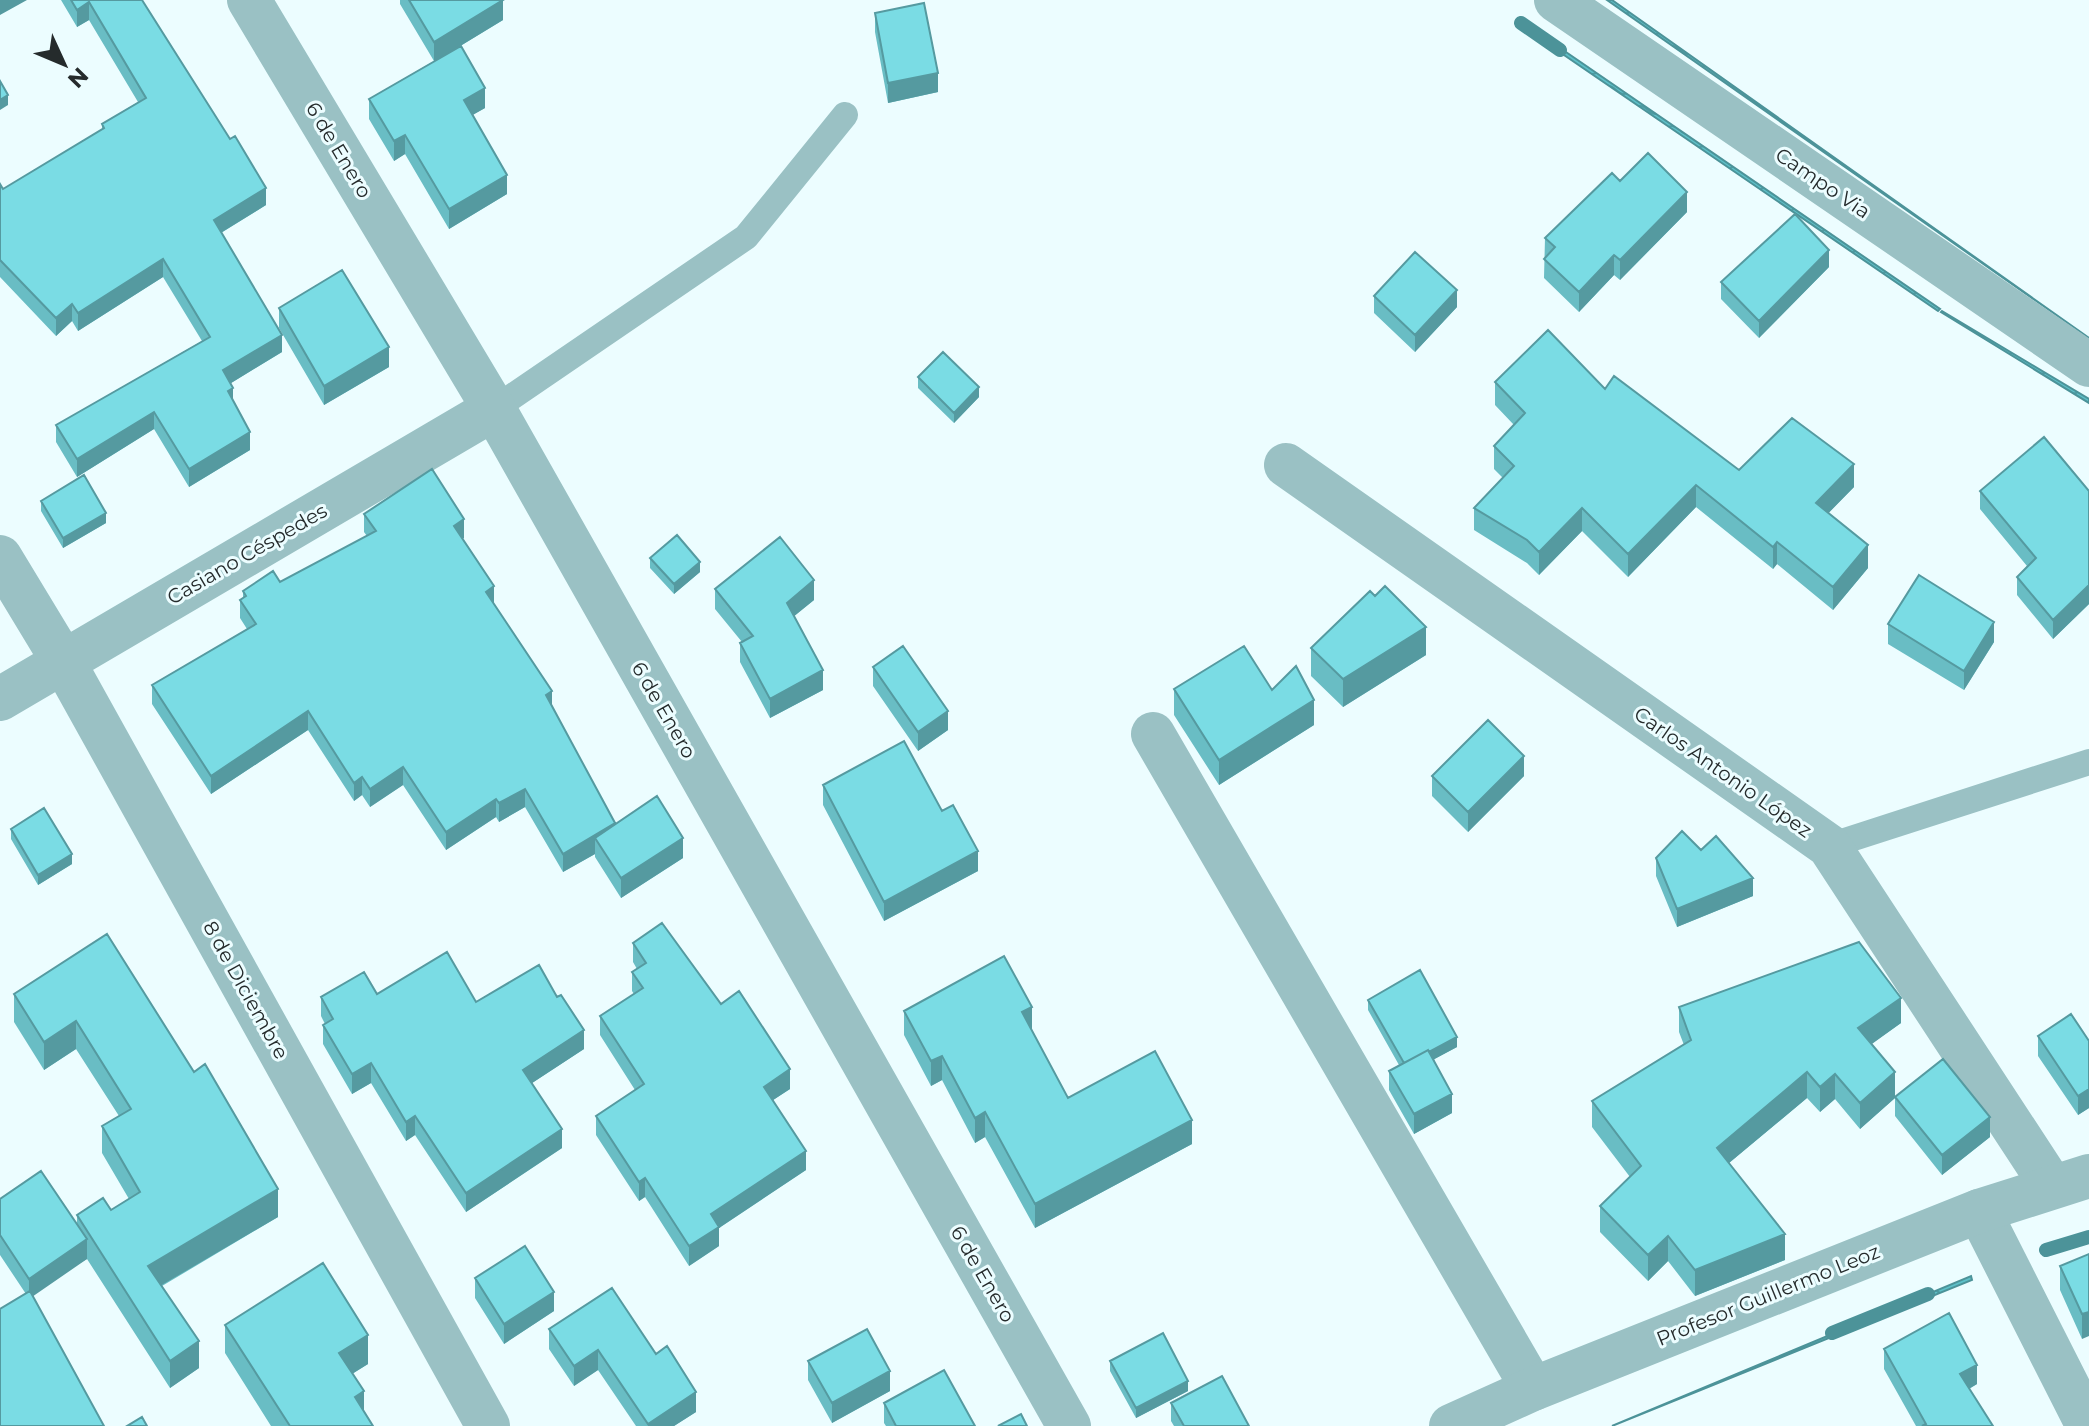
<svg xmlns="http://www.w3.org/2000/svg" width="2089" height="1426" viewBox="0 0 2089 1426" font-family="Montserrat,sans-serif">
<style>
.water{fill:url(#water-waves);stroke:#4c9399;stroke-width:2}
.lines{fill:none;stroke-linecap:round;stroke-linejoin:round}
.stream{stroke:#4c9399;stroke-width:14}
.service{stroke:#9ac1c4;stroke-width:26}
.minor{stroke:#9ac1c4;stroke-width:44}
.tertiary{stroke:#9ac1c4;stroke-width:44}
.wall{fill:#69bdc4}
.shaded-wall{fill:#559aa0}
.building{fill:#7adce4;stroke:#559aa0;stroke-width:2}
.labels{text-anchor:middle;stroke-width:6;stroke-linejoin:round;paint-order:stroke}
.street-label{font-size:20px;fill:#252b2c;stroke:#ecfdff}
</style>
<defs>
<pattern id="water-waves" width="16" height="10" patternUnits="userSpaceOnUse" patternTransform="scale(2)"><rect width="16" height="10" fill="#5dc0c8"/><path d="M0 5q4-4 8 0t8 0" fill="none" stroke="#4d9ca3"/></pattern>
</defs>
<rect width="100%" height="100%" fill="#ecfdff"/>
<path class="water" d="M1607,0H1612L2089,338Z
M1547,39L1940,309L1938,311L1545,42Z
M1942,311L2089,399V403L1941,312Z
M1971,1276L1972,1280L1612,1426Z"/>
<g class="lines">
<path class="stream" d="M1521,23L1560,50
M2046,1250L2089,1237
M1832,1333L1928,1294"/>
<path class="service" d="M494,409L746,237L845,115
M1829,846L2089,762"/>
<path class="minor" d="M249,0L494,409L1069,1426
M1286,465L1829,846L2051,1185
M0,557L63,661L488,1426
M0,699L494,409
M1153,734L1533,1389
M1979,1211L2088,1426"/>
<path class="tertiary" d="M1556,0L2089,365
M1451,1426L1533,1389L1979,1211L2089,1176"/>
</g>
<path class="wall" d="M61,0H142L266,205L221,233L282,352L231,383L233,402L250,450L189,487L154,429L77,477L56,442V425L202,341L163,277L78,331L72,321L56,336L0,277V184L3,189L102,130V124L138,102L89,20L77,27Z
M400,0H503V20L447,54L485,108L472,115L507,194L449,229L405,154L394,161L369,119V99L434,61L400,4Z
M875,13L938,92L888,103L875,32Z
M1620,181L1687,212L1620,280L1614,275L1579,312L1544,278L1545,238Z
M1829,267L1759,338L1721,299V282Z
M1374,296L1457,307L1415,352L1374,313Z
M279,308L389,367L324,405L279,328Z
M918,377L979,397L954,423L918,388Z
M1495,382L1605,389L1739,470L1854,487L1828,513L1868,568L1833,610L1777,564L1773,569L1696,507L1628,577L1582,531L1539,575L1527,563L1474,530V508L1503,478L1494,469V446L1514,425L1495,405Z
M1980,491H2089V604L2053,639L2017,595V577L2027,566L1980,509Z
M41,501L106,523L63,548L41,511Z
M364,514L464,538L462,539L494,604L552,707L615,823L683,858L621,898L595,857V854L563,872L525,807L499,822L496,817L446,850L403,785L370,807L362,795L354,801L308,730L211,794L152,704V685L247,629L240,618V600L243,598V591L280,582L367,536L364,532Z
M650,558L700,572L674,594L650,568Z
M715,589L814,600L794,616L823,690L770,718L740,662V643L742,642L715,609Z
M1375,596L1426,655L1343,707L1311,676V648Z
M1888,624L1994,642L1964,690L1888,644Z
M873,667L948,730L918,751L873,686Z
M1174,689L1272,690L1314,725L1219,785L1174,715Z
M1432,776H1524L1468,832L1432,796Z
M823,785L942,811L978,871L884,921L823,805Z
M11,829L72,864L38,885L11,839Z
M1701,850L1753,896L1677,927L1656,876V858Z
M107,934L278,1217L162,1286L199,1368L170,1388L87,1259L26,1294L0,1255V1199L77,1224V1215L111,1210L129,1199L102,1153V1126L119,1116L76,1049L44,1070L14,1022V994Z
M633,943L721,1004L790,1089L773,1100L806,1170L719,1228V1246L689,1266L645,1197L639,1201L596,1135V1116L635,1090L600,1035V1016L634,994L632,991V972L637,969L633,962Z
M377,994L476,1002L584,1049L532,1083L562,1148L466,1212L415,1135L406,1141L371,1083L352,1094L323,1044V1025L325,1024L321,1016V997Z
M1368,1000L1457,1047L1434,1059L1452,1113L1414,1134L1389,1090V1071L1399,1065L1368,1010Z
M1679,1007L1901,1023L1871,1044L1895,1098L1860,1129L1835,1099L1820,1112L1807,1098L1729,1163L1785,1260L1695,1296L1668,1261L1648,1281L1600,1232V1206L1630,1177L1592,1127V1101L1684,1045L1679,1032Z
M904,1011L1032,1031L1068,1098L1192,1144L1035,1228L985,1137L975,1143L942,1080L931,1086L904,1035Z
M2038,1036L2089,1041V1108L2078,1115L2038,1056Z
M1895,1097L1990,1137L1942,1175L1895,1116Z
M2089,1254L2082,1339L2060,1290V1266Z
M475,1278L554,1311L504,1344L475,1298Z
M225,1325L368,1364L352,1374L364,1411L373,1426H271L225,1353Z
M549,1329L656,1354L696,1412L674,1426H636L598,1370L574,1386L549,1349Z
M1884,1349L1977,1384L1969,1389L1993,1426H1916L1884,1369Z
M808,1361L890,1391L832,1423L808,1380Z
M1110,1361L1188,1391L1136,1418L1110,1371Z
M884,1403L975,1426H886L884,1423Z
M1171,1403L1249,1426H1174L1171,1421Z"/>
<path class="shaded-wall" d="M0,0H27L0,15Z
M503,0V20L434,62V42Z
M89,2V20L77,27V10Z
M938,73V92L888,103V83Z
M485,88V108L464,120V100Z
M8,95V105L0,110V100Z
M405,135V154L394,161V141Z
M507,175V194L449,229V209Z
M266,188V205L214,237V220Z
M1687,192V212L1620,280V260Z
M1829,250V267L1759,338V321Z
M1614,255V275L1579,312V292Z
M163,259V277L78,331V313Z
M1457,290V307L1415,352V335Z
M72,304V321L56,336V318Z
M282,335V352L223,388V370Z
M389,347V367L324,405V386Z
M979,387V397L954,423V413Z
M233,388V405L228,391Z
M154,412V429L77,477V459Z
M250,432V450L189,487V469Z
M1854,464V487L1816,526V503Z
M1696,485V507L1628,577V554Z
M1582,508V531L1539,575V552Z
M106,513V523L63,548V538Z
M464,519V538L454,544V526Z
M1777,542V564L1773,569V547Z
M1868,545V568L1833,610V587Z
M700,562V572L674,594V584Z
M814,580V600L787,622V603Z
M2089,585V604L2053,639V620Z
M494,586V605L486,592Z
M1994,622V642L1964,690V671Z
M1426,627V655L1343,707V679Z
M823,670V690L770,718V699Z
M552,691V709L546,695Z
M1314,700V725L1219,785V760Z
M308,711V730L211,794V776Z
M948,711V730L918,751V732Z
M1524,756V776L1468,832V812Z
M403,767V785L370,807V789Z
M362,777V795L354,801V783Z
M525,789V807L499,822V803Z
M496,799V817L446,850V832Z
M615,823L595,838V854L563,872V854Z
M683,838V858L621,898V878Z
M978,851V871L884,921V902Z
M72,854V864L38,885V875Z
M1753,878V896L1677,927V909Z
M1901,998V1023L1858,1054V1028Z
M1032,1007V1032L1022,1012Z
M76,1021V1049L44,1070V1042Z
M584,1030V1049L523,1089V1070Z
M1457,1037V1047L1405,1075V1065Z
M942,1056V1080L931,1086V1061Z
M371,1063V1083L352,1094V1074Z
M790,1069V1089L764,1106V1087Z
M1807,1072V1098L1717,1173V1148Z
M1895,1072V1098L1860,1129V1103Z
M1835,1074V1099L1820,1112V1087Z
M2089,1089V1108L2078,1115V1096Z
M1452,1094V1113L1414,1134V1114Z
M985,1112V1137L975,1143V1118Z
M415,1116V1135L406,1141V1122Z
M1990,1117V1137L1942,1175V1155Z
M1192,1120V1144L1035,1228V1204Z
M562,1129V1148L466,1212V1193Z
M806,1151V1170L719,1228V1246L689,1266V1246L711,1214Z
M645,1178V1197L639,1201V1182Z
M278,1189V1217L148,1293V1266Z
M1785,1234V1260L1695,1296V1270Z
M1668,1236V1261L1648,1281V1255Z
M87,1239V1259L29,1299V1279Z
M554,1292V1311L504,1344V1324Z
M2089,1312V1336L2082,1339V1314Z
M368,1335V1364L339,1382V1353Z
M199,1341V1368L170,1388V1361Z
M598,1350V1370L574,1386V1366Z
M1977,1365V1384L1960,1394V1374Z
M890,1371V1391L832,1423V1403Z
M1188,1381V1391L1136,1418V1408Z
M364,1391V1420L355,1397Z
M696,1392V1412L674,1426H648V1424Z"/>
<path class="building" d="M71,0H142L230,139L235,136L266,188L214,220L282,335L223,370L233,388L228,391L250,432L189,469L154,412L77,459L56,425L210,337L163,259L78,313L72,304L56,318L0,260V184L3,189L104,128L102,124L146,98L89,2L77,10Z
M409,0H503L434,42Z
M924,3L938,73L888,83L875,13Z
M461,46L485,88L464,100L507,175L449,209L405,135L394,141L369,99Z
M0,81L8,95L0,100Z
M1648,153L1687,192L1620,260L1614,255L1579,292L1544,259L1555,247L1545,238L1612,173L1620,181Z
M1795,214L1829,250L1759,321L1721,282Z
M1415,252L1457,290L1415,335L1374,296Z
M342,270L389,347L324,386L279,308Z
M1548,330L1605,389L1614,376L1739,470L1792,418L1854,464L1816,503L1868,545L1833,587L1777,542L1773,547L1696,485L1628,554L1582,508L1539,552L1527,540L1474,508L1514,466L1494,446L1525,413L1495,382Z
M943,352L979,387L954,413L918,377Z
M2044,437L2089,491V585L2053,620L2017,577L2036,558L1980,491Z
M432,469L464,519L454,526L494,586L486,592L552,691L546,695L615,823L563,854L525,789L499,803L496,799L446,832L403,767L370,789L362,777L354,783L308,711L211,776L152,685L256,624L240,600L246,596L243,591L273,571L280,582L376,531L364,514Z
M84,475L106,513L63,538L41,501Z
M677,535L700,562L674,584L650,558Z
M780,537L814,580L787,603L823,670L770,699L740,643L753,636L715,589Z
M1919,575L1994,622L1964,671L1888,624Z
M1385,586L1426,627L1343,679L1311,648L1370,591L1375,596Z
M903,646L948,711L918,732L873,667Z
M1244,646L1272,690L1296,666L1314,700L1219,760L1174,689Z
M1488,720L1524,756L1468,812L1432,776Z
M904,741L942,811L953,805L978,851L884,902L823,785Z
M657,796L683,838L621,878L595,838Z
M44,808L72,854L38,875L11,829Z
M1682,831L1701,850L1716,836L1753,878L1677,909L1656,858Z
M662,923L721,1004L739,991L790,1069L764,1087L806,1151L711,1214L719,1227L689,1246L645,1178L639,1182L596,1116L644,1084L600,1016L643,988L632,972L646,963L633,943Z
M107,934L194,1072L205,1064L278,1189L148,1266L199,1341L170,1361L77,1215L103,1198L111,1210L140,1192L102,1126L131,1109L76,1021L44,1042L14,994Z
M1859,942L1901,998L1858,1028L1895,1072L1860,1103L1835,1074L1820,1087L1807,1072L1717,1148L1785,1234L1695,1270L1668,1236L1648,1255L1600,1206L1641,1166L1592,1101L1691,1040L1679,1007Z
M447,952L476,1002L539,965L557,997L561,995L584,1030L523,1070L562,1129L466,1193L415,1116L406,1122L371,1063L352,1074L323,1025L333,1019L321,997L364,972L377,994Z
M1004,956L1032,1007L1022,1012L1068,1098L1155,1051L1192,1120L1035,1204L985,1112L975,1118L942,1056L931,1061L904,1011Z
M1420,970L1457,1037L1429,1052L1428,1050L1404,1063L1368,1000Z
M2071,1014L2089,1041V1089L2078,1096L2038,1036Z
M1428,1050L1452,1094L1414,1114L1389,1071Z
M1943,1059L1990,1117L1942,1155L1895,1097Z
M41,1171L87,1239L29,1279L0,1235V1199Z
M525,1246L554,1292L504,1324L475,1278Z
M2089,1254V1312L2082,1314L2060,1266Z
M323,1263L368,1335L339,1353L364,1391L355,1397L373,1426H290L225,1325Z
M612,1288L656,1354L667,1346L696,1392L648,1424L598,1350L574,1366L549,1329Z
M30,1291L104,1426H0V1309Z
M1949,1313L1977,1365L1960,1374L1993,1426H1922L1926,1424L1884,1349Z
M867,1329L890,1371L832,1403L808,1361Z
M1163,1333L1188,1381L1136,1408L1110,1361Z
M944,1370L975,1426H896L884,1403Z
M1222,1376L1249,1426H1184L1171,1403Z
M1021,1414L1027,1426H998Z
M142,1417L147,1426H127Z"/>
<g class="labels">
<g class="street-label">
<text transform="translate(339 150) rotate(59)" y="7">6 de Enero</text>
<text transform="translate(1823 183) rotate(34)" y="7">Campo Via</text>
<text transform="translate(247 554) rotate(-30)" y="7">Casiano Céspedes</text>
<text transform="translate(664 710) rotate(60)" y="7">6 de Enero</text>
<text transform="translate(1723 772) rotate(35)" y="7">Carlos Antonio López</text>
<text transform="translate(246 990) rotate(61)" y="7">8 de Diciembre</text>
<text transform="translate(983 1274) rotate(60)" y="7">6 de Enero</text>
<text transform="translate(1768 1295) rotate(-22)" y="7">Profesor Guillermo Leoz</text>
</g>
</g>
<g transform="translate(64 64) rotate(134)" stroke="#ecfdff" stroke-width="6" paint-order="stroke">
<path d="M0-6L14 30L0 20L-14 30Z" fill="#252b2c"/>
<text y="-12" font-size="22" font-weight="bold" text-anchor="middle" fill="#252b2c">N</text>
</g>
</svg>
